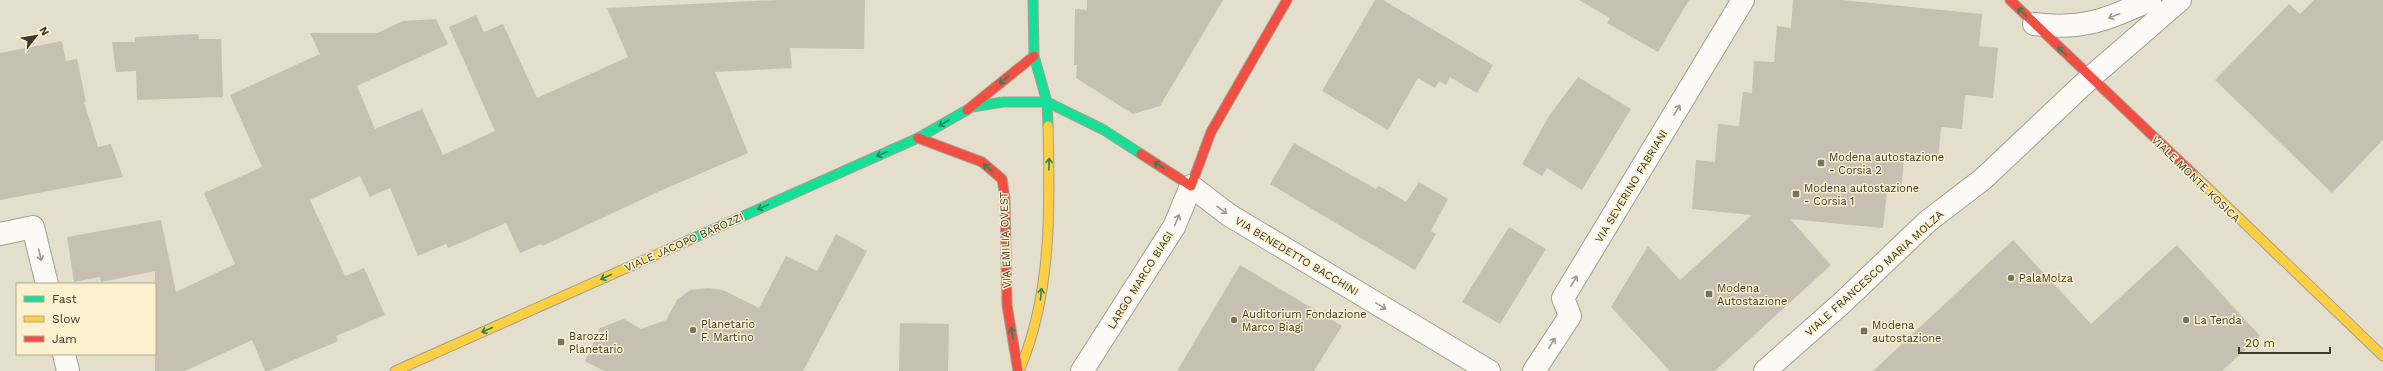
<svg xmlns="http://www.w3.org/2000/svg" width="2383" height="371" viewBox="0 0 2383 371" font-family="'Work Sans',sans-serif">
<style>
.building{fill:#c5c0b2}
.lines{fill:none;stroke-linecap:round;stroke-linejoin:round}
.street-casing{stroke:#a39f91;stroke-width:24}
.fast-casing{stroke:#a39f91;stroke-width:11}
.slow-casing{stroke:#a39f91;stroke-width:11}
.jam-casing{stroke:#a39f91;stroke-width:11}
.street{stroke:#fbfaf7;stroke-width:22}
.fast{stroke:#16e098;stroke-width:9}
.slow{stroke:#ffcf43;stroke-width:9}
.jam{stroke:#f24e42;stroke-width:9}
.oneway{stroke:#2b845c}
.oneway2{stroke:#9c9a91}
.poi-dot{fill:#777363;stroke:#fbf1cf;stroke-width:1.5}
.labels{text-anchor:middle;stroke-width:3;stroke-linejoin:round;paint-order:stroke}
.poi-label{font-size:11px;fill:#3d392b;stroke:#fbf1cf;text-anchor:start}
.street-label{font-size:11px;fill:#3d392b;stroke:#fbf1cf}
</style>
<rect width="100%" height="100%" fill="#e4decc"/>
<path class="building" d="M777,0H865L864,49L790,48L792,68L715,72L748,153L660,191L542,246L541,244L520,253L506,223L448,248L446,244L418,256L390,188L370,197L360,176L310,200L345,276L364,268L385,315L336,336L338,341L268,371H265L252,340L185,371H155V271L101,282L100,277L74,282L67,237L161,220L176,292L235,264L204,193L262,167L230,95L320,54L310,33H377L403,21L436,19L448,44L357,86L375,129L422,109L443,155L495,131L449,27L476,15L484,32L503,24L537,98L628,57L607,8Z
M1087,0H1223L1160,106L1133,114L1076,78L1077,65H1074L1075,9L1087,10Z
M1375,0H1383L1493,65L1477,93L1450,77L1446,85L1439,81L1435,88L1418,78L1388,130L1322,91Z
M1579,0H1689L1658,52L1607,23L1610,18Z
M1793,0H1842L1982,14L1979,46L1998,48L1993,98L1965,95L1962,129L1941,127L1938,161L1904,158L1901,193L1887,192L1883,228L1790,219L1831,265L1715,371H1670L1611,307L1648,246L1680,280L1752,215L1692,209L1696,160L1715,162L1718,124L1739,126L1743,92L1752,93L1754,61L1774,62L1777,26L1791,28Z
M2314,0H2383V140L2332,193L2215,80L2289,4L2300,14Z
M198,34L199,39H221L223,97L137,100L136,71L116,72L112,42H135V37Z
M62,41L66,61L77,59L86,102H84L98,147L111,144L123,177L0,200V53Z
M1578,77L1631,109L1582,190L1547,168L1542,176L1522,164L1549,116Z
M1294,143L1376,189L1379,186L1406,202L1419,182L1448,199L1431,231L1436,234L1415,270L1270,184Z
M1509,227L1546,249L1500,324L1462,302Z
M836,234L867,251L803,371H604L585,361L600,328L624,319L641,329L666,320L677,300L690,290L708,288L723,290L759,308L786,256L817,271Z
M2013,240L2091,324L2177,245L2260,336L2222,371H1873Z
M1240,265L1342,326L1314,371H1177Z
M900,323L949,324L948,371H899Z"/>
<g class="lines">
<g class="street-casing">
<path id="street" d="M2034,24C2082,30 2107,20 2150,0
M0,234L33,227L47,284
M64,354L68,371
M1082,371L1174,227L1191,186L1229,215L1489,371
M1534,371L1570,316L1563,298L1743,0
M1765,371L1842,303L1928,221L1983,179L2090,78L2180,0"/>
</g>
<g class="fast-casing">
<path id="fast" d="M1033,0L1034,56L1047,102L1048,126
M972,107L1003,102H1047L1104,130L1141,154
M687,241L918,138L967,110"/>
</g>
<g class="slow-casing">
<path id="slow" d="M2193,174L2383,356
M395,371L687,241
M1019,371C1052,295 1050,208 1048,126"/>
</g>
<g class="jam-casing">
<path id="jam" d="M2010,0L2193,174
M967,110L1034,56
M918,138L982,162L1002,179L1005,198L1007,305L1018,371
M1141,154L1191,186L1211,132L1287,0"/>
</g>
<use href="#street" class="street"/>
<use href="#fast" class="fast"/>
<use href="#slow" class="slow"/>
<use href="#jam" class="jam"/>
</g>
<defs><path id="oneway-shaft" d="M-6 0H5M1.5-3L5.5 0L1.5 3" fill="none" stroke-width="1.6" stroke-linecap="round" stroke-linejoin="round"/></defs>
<g class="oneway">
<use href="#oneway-shaft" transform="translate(2022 12) rotate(-136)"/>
<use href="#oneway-shaft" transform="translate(2062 51) rotate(-135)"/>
<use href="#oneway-shaft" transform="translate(1004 80) rotate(140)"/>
<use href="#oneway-shaft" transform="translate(944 123) rotate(150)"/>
<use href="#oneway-shaft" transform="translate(882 154) rotate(156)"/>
<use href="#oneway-shaft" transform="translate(1049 164) rotate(-89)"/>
<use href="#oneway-shaft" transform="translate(1159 165) rotate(-147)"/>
<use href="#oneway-shaft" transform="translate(988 168) rotate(-139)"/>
<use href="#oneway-shaft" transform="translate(763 207) rotate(156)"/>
<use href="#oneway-shaft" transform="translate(606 277) rotate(156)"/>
<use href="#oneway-shaft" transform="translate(1041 294) rotate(-84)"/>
<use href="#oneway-shaft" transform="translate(487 330) rotate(156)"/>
<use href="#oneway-shaft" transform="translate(1012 333) rotate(-100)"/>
</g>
<g class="oneway2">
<use href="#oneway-shaft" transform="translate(2114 16) rotate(158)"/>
<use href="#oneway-shaft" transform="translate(1677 110) rotate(-59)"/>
<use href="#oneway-shaft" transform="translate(1222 210) rotate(38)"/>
<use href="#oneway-shaft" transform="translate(1177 220) rotate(-67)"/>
<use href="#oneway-shaft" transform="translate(40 255) rotate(77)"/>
<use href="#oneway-shaft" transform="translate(1574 281) rotate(-59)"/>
<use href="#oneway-shaft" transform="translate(1381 306) rotate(31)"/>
<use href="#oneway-shaft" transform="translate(1552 343) rotate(-57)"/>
</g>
<g class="poi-dot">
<rect x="1817" y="159" width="8" height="8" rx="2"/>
<rect x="1792" y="190" width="8" height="8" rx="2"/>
<circle cx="2011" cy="278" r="4"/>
<rect x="1705" y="290" width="8" height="8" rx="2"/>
<circle cx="1234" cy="320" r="4"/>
<circle cx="2186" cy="320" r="4"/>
<circle cx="693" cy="330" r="4"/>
<rect x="1860" y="327" width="8" height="8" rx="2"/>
<rect x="557" y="338" width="8" height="8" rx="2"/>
</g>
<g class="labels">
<g class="poi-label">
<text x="1829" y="161">Modena autostazione<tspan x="1829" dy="13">- Corsia 2</tspan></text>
<text x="1804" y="192">Modena autostazione<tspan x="1804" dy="13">- Corsia 1</tspan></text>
<text x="2019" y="282">PalaMolza</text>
<text x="1717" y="292">Modena<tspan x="1717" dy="13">Autostazione</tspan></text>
<text x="1242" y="318">Auditorium Fondazione<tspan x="1242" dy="13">Marco Biagi</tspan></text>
<text x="2194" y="324">La Tenda</text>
<text x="701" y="328">Planetario<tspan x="701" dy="13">F. Martino</tspan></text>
<text x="1872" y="329">Modena<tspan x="1872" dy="13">autostazione</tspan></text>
<text x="569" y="340">Barozzi<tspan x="569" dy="13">Planetario</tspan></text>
</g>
<g class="street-label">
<text transform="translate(2196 179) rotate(44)" y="4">VIALE MONTE KOSICA</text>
<text transform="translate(1631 186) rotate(-59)" y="4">VIA SEVERINO FABRIANI</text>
<text transform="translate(1005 240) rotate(-92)" y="4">VIA EMILIA OVEST</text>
<text transform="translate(684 242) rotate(-24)" y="4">VIALE JACOPO BAROZZI</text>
<text transform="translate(1297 256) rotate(31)" y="4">VIA BENEDETTO BACCHINI</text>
<text transform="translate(1874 273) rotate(-42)" y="4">VIALE FRANCESCO MARIA MOLZA</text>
<text transform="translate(1140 280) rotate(-58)" y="4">LARGO MARCO BIAGI</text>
</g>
</g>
<rect x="16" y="283" width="140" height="72" fill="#fbf1cf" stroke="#afa78d"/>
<rect x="24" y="296" width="20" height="6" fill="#16e098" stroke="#afa78d"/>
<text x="52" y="303" font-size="12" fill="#3d392b">Fast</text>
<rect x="24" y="316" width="20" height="6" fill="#ffcf43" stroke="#afa78d"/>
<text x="52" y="323" font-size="12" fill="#3d392b">Slow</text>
<rect x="24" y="336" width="20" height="6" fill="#f24e42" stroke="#afa78d"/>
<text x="52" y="343" font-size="12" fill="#3d392b">Jam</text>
<g transform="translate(36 36) rotate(59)" stroke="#fbf1cf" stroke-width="3" paint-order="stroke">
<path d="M0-3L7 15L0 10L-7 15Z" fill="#3d392b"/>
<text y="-6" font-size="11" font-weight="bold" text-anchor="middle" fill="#3d392b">N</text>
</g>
<path d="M2239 347v6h91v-6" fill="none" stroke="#3d392b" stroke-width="2"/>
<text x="2245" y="347" font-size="12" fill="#3d392b" stroke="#fbf1cf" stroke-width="3" paint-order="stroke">20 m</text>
</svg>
